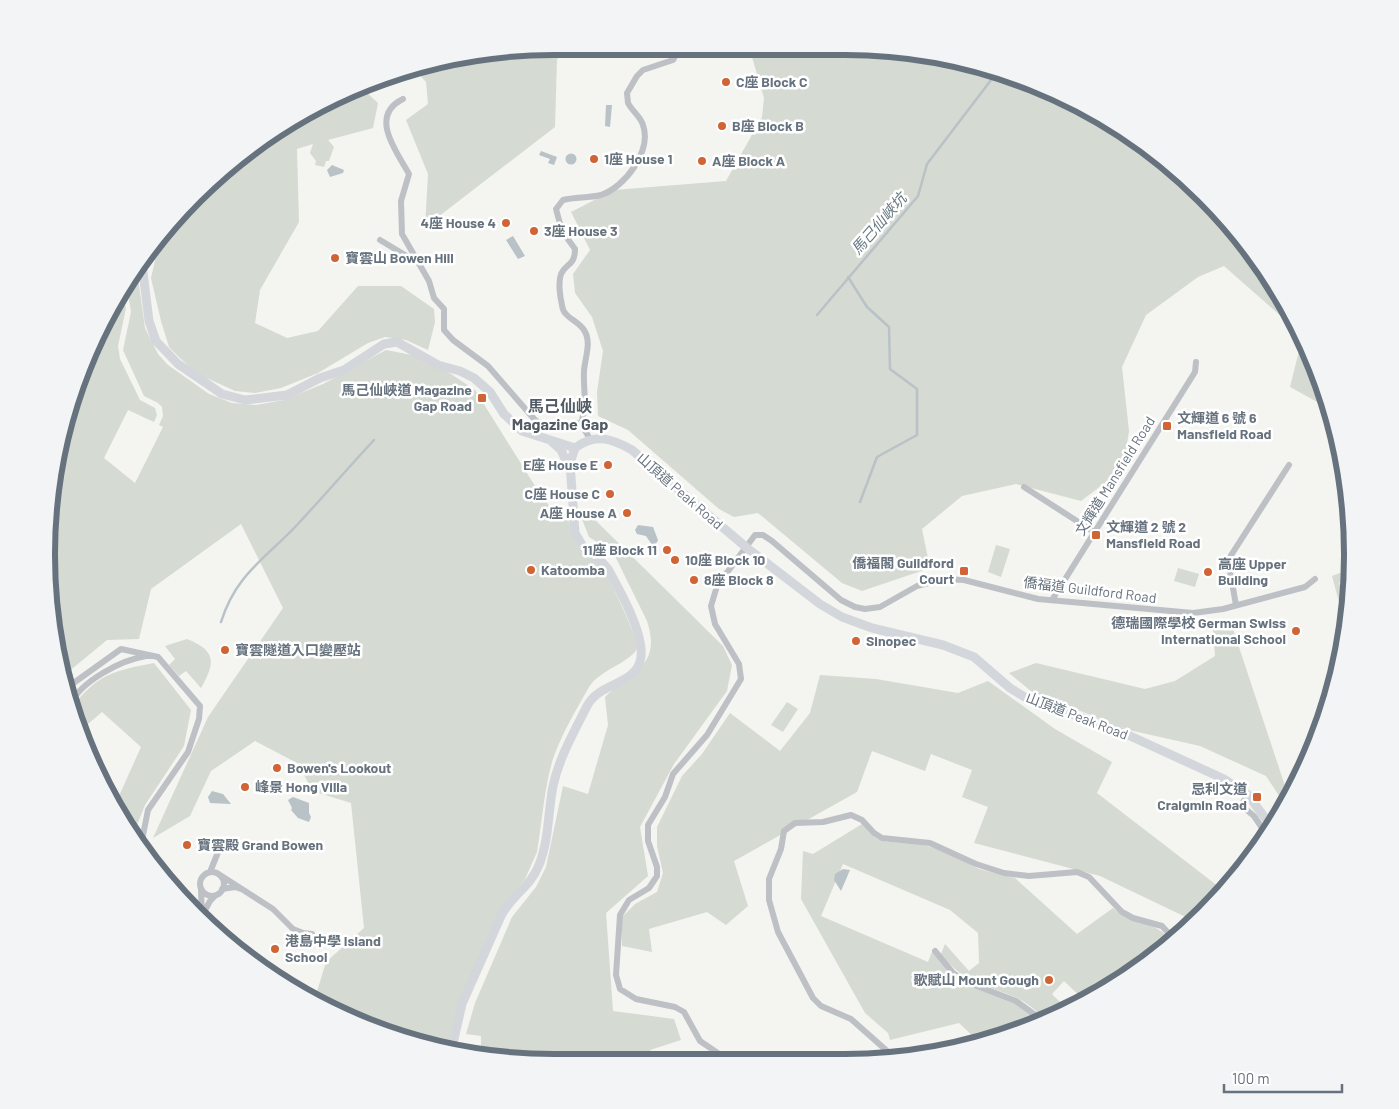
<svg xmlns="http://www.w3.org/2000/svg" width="1399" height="1109" viewBox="0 0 1399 1109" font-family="Barlow,'Noto Sans TC',sans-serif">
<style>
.green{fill:#d5dad2}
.water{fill:#b9c2c7}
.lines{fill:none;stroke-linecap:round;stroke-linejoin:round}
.stream{stroke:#b9c2c7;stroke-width:2.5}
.street{stroke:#bdc0c4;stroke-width:6}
.secondary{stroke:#d3d7db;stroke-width:9}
.poi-dot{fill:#d16434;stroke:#fff;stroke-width:2}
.labels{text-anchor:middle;stroke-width:5;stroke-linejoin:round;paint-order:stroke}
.poi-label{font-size:14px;font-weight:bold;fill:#66727e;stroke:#fff;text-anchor:start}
.street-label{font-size:14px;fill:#66727e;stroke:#fff}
.water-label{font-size:15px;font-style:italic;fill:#677983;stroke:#fff}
.quarter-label{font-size:16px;font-weight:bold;fill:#535b64;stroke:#fff}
.rim{fill:none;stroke:#66727e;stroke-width:6}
</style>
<rect width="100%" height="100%" fill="#f4f4f0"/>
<path class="green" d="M554,46H579L557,59L555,127L425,227L428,174L406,120L428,104L426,82L413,68L423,63Z
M749,47H877L1008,73L1099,114L1179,172L1227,220L1285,301L1298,331L1224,266L1198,277L1146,315L1122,367L1129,431L1123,469L1081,501L1016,484L962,496L922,529L930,568L862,591L842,583L758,513L734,517L719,509L628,430L598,416L597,392L603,351L592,317L575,293L573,274L590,250L571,212L614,190L726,181L762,117L764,98Z
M365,87V91L378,103L373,128L328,140L334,147L329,161H326L324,167L315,165L316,161L310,153L313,144L297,149L299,222L260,290L255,323L287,338L318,331L358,286H401L434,309L435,322L428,350L406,340L385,337L368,343L318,373L281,388L255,393L235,391L198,374L182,360L169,347L161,321L151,278L159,243L195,195L301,114Z
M137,271L145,328L158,354L168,365L209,394L232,403L256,405L284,400L323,384L386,350L427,358L475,390L540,494L552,509L568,512C570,527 572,542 584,553C589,558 598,561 602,567C609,578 637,635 637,647C636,660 599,670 589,687C576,710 560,737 552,762C544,791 542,822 537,852L525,879L500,911L448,1051L360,1024L315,998L326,962L364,928L351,803L312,791L299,764L255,741L211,771L190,816L153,838L208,717L283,608L241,524L151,589L139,639L107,640L62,677L46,554L64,423L114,300L121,291L126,308L118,346L120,359L140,400L155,408L157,415L154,422L128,410L104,458L135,483L163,427L159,425L163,416L162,407L158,403L144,396L123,350L131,312L127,288Z
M1302,339L1326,391L1330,409L1290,387Z
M580,514L591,516L723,646L732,665L727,691L674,764L640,827L648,876L606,913L613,1011L674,1019L681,1040L650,1050L661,1062L554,1063L487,1056L481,1046V1036L466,1034L475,1003L512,917L536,887L546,867L563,786L588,794L608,725L605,697C631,671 662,667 647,621L615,556L607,548L589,537Z
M996,545L1010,549L1001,577L988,572Z
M1178,568L1199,574L1195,587L1174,581Z
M1351,569V580L1339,582L1344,601L1339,602L1332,576Z
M1232,626L1289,798L1285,805L1266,776L1200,746L1129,730L1032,692L1009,673L1036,663L1145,689L1175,681L1215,656L1213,628Z
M187,639C217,651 215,663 201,688L186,671L179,676L169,665L175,659L165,646Z
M154,663L191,710L184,746L145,805L133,835L114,807L141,747L102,712L82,729L72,707C99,673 114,671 154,663Z
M820,675L876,679L958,693L988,681L1055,729L1112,762L1097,793L1223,890L1194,921L1100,876L974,843L988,807L962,797L972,770L931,754L925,771L872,751L857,792L734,861L748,906L726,925L707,912L649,929L652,952L622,946V917L635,904L657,892L663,873L657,846V827L682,776L702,754L730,713L780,751L810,713Z
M787,702L798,709L783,732L771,725Z
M862,824L874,837L882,841L923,845L939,849L979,869L1015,878L1077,934L1113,908C1133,925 1155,919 1172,942L1098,995L1085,1001L1064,981L1052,994L1067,1009L1045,1019C1036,1011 1028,1003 1017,998C982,982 969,988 941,954L945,944L969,971L979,963L978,933L950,910L843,864L821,916L928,962L932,952L951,975L962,983L1015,1003L1039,1022L1008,1036L979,1042L959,1023L890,1040L888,1033L865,1013L801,899L803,851L813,854Z"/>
<path class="water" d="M606,105H612L610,127L605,126Z
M541,151L557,157L554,165L548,163L550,159L539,155Z
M565.5 159a5.5 5.5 0 1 1 11 0a5.5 5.5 0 1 1-11 0Z
M332,165L344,170L343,173L330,177L327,170Z
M513,236L525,256L518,259L506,240Z
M638,525L653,527L658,540L656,544L652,545L646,536L637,534L635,530Z
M212,791L223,794L231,804L210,803L208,797Z
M293,797L309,803V813L311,817L309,822L298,818L291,810L292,808L288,800Z
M843,869L850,870L841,891L834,880L835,874Z"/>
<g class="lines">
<path class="stream" d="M848,277L867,307L889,327L890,369L917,389V435L877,457L860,502
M817,315L918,196L927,164L991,80L1002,72
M221,622C236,574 265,559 297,525C323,497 348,468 374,440"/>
<path class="street" d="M403,99C368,116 397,152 409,174L401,201L402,234L429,281L434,298L444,309V330L453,340L488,366L535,420L548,428L555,429L575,423L581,424L590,439
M380,240L420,264
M581,424C588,402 583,392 584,371C585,357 592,342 584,330C577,319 563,318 562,305C560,297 558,282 561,274C566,263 575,266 575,249L562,231L556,209L563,200C575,197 588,198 601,195C625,187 652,151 643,125C641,117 632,111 628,103L627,93L637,76L643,70L673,60L677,53L676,47
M1024,487L1094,532
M1052,600L1195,372L1196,362
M1236,605L1228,560L1289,465
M64,687H68L121,649L158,657L200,706L199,719L188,752L148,810L141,845
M71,703C82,681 121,660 146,656
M1248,795L1243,802V807L1254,816L1266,834
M210,872L223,840
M200 884a12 12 0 1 1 24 0a12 12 0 1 1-24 0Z
M220,875L273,909L293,929L303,933L312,934
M201,889L202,918
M222,889L235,887L241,889
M203,914L210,901L215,896
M935,951L953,973L964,981L1016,1001L1042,1020
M895,1058L851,1019L821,1006L813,998L778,932L769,900V879L781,849L784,831L795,823L823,822L851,815L862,820L874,833L882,838L930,843L976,864L1004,873L1029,876L1077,872L1089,877L1122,912L1133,918L1162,926L1175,940
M731,1062L700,1041L684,1012L675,1007L636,999L620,989L616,975L620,915L629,900L649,888L657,876V867L648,841V825L665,797L673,774L707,735L741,679L739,664L715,624L711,606L717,586L755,535H763L772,541L841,600L855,607L865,609L880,607L917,586L943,579L964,580L1038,599L1193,613L1223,609L1305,587L1315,579"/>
<path class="secondary" d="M142,264L149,321L156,341L178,364L222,394L245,400L287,395L320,378L344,370L384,344L397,342L438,365L460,371L474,378L490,392L504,414L522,431L575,448
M552,442L561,450L569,468
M575,448C595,433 611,438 632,450L747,548L820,604L842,617L872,628L943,645L974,657L1010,688L1028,699L1115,729L1224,779L1248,795L1271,826
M451,1052L462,1004L501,916C511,896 531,886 539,865C549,840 548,812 553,786C559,758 574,732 587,706C600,681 637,686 641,657C644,633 620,591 608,569L601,561L584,548L575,533L570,463L575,448"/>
</g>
<g class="poi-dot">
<circle cx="726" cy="82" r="5"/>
<circle cx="722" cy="126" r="5"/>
<circle cx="594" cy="159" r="5"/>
<circle cx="702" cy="161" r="5"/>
<circle cx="506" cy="223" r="5"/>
<circle cx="534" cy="231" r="5"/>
<circle cx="335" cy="258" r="5"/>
<rect x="477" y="393" width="10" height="10" rx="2.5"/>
<rect x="1162" y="421" width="10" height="10" rx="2.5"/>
<circle cx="608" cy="465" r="5"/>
<circle cx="610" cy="494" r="5"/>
<circle cx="627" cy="513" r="5"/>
<rect x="1091" y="530" width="10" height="10" rx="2.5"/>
<circle cx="667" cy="550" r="5"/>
<circle cx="675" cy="560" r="5"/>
<circle cx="531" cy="570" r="5"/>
<rect x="959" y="566" width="10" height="10" rx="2.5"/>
<circle cx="1208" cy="572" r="5"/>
<circle cx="694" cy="580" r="5"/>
<circle cx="1296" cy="631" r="5"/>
<circle cx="856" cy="641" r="5"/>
<circle cx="225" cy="650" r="5"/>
<circle cx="277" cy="768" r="5"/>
<circle cx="245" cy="787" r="5"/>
<rect x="1252" y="792" width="10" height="10" rx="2.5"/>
<circle cx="187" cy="845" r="5"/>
<circle cx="275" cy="949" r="5"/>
<circle cx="1049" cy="980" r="5"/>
</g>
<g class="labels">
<g class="poi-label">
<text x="736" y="87">C座 Block C</text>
<text x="732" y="131">B座 Block B</text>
<text x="604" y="164">1座 House 1</text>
<text x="712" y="166">A座 Block A</text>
<text x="496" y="228" text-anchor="end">4座 House 4</text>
<text x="544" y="236">3座 House 3</text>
<text x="345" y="263">寶雲山 Bowen Hill</text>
<text x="472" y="395" text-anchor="end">馬己仙峽道 Magazine<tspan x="472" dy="16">Gap Road</tspan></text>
<text x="1177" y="423">文輝道 6 號 6<tspan x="1177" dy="16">Mansfield Road</tspan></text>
<text x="598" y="470" text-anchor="end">E座 House E</text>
<text x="600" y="499" text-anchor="end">C座 House C</text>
<text x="617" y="518" text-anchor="end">A座 House A</text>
<text x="1106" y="532">文輝道 2 號 2<tspan x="1106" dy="16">Mansfield Road</tspan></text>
<text x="657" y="555" text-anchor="end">11座 Block 11</text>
<text x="685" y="565">10座 Block 10</text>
<text x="954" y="568" text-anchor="end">僑福閣 Guildford<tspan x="954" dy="16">Court</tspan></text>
<text x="1218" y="569">高座 Upper<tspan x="1218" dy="16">Building</tspan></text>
<text x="541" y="575">Katoomba</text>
<text x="704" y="585">8座 Block 8</text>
<text x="1286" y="628" text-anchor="end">德瑞國際學校 German Swiss<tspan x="1286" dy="16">International School</tspan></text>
<text x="866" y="646">Sinopec</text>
<text x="235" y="655">寶雲隧道入口變壓站</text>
<text x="287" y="773">Bowen's Lookout</text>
<text x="255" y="792">峰景 Hong Villa</text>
<text x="1247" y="794" text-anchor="end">忌利文道<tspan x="1247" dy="16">Craigmin Road</tspan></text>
<text x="197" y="850">寶雲殿 Grand Bowen</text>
<text x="285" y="946">港島中學 Island<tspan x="285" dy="16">School</tspan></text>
<text x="1039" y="985" text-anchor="end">歌賦山 Mount Gough</text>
</g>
<g class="street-label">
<text transform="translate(1115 476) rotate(-58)" y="5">文輝道 Mansfield Road</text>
<text transform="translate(680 491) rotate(41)" y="5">山頂道 Peak Road</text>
<text transform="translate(1090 590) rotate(7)" y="5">僑福道 Guildford Road</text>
<text transform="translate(1077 716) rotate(21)" y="5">山頂道 Peak Road</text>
</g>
<g class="water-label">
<text transform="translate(879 224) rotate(-49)" y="5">馬己仙峽坑</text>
</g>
<g class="quarter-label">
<text x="560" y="412">馬己仙峽<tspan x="560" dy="18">Magazine Gap</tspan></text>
</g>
</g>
<path d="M0 0H1399V1109H0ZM554 55H845A499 499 0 0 1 1344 554V555A499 499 0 0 1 845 1054H554A499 499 0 0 1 55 555V554A499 499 0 0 1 554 55Z" fill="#f3f4f5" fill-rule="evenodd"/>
<path class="rim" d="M554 55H845A499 499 0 0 1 1344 554V555A499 499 0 0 1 845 1054H554A499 499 0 0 1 55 555V554A499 499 0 0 1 554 55Z"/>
<path d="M1224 1084v8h118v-8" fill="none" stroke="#66727e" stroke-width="2.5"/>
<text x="1232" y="1084" font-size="15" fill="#66727e" stroke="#ffffff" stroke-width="4" paint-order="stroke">100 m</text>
</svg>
